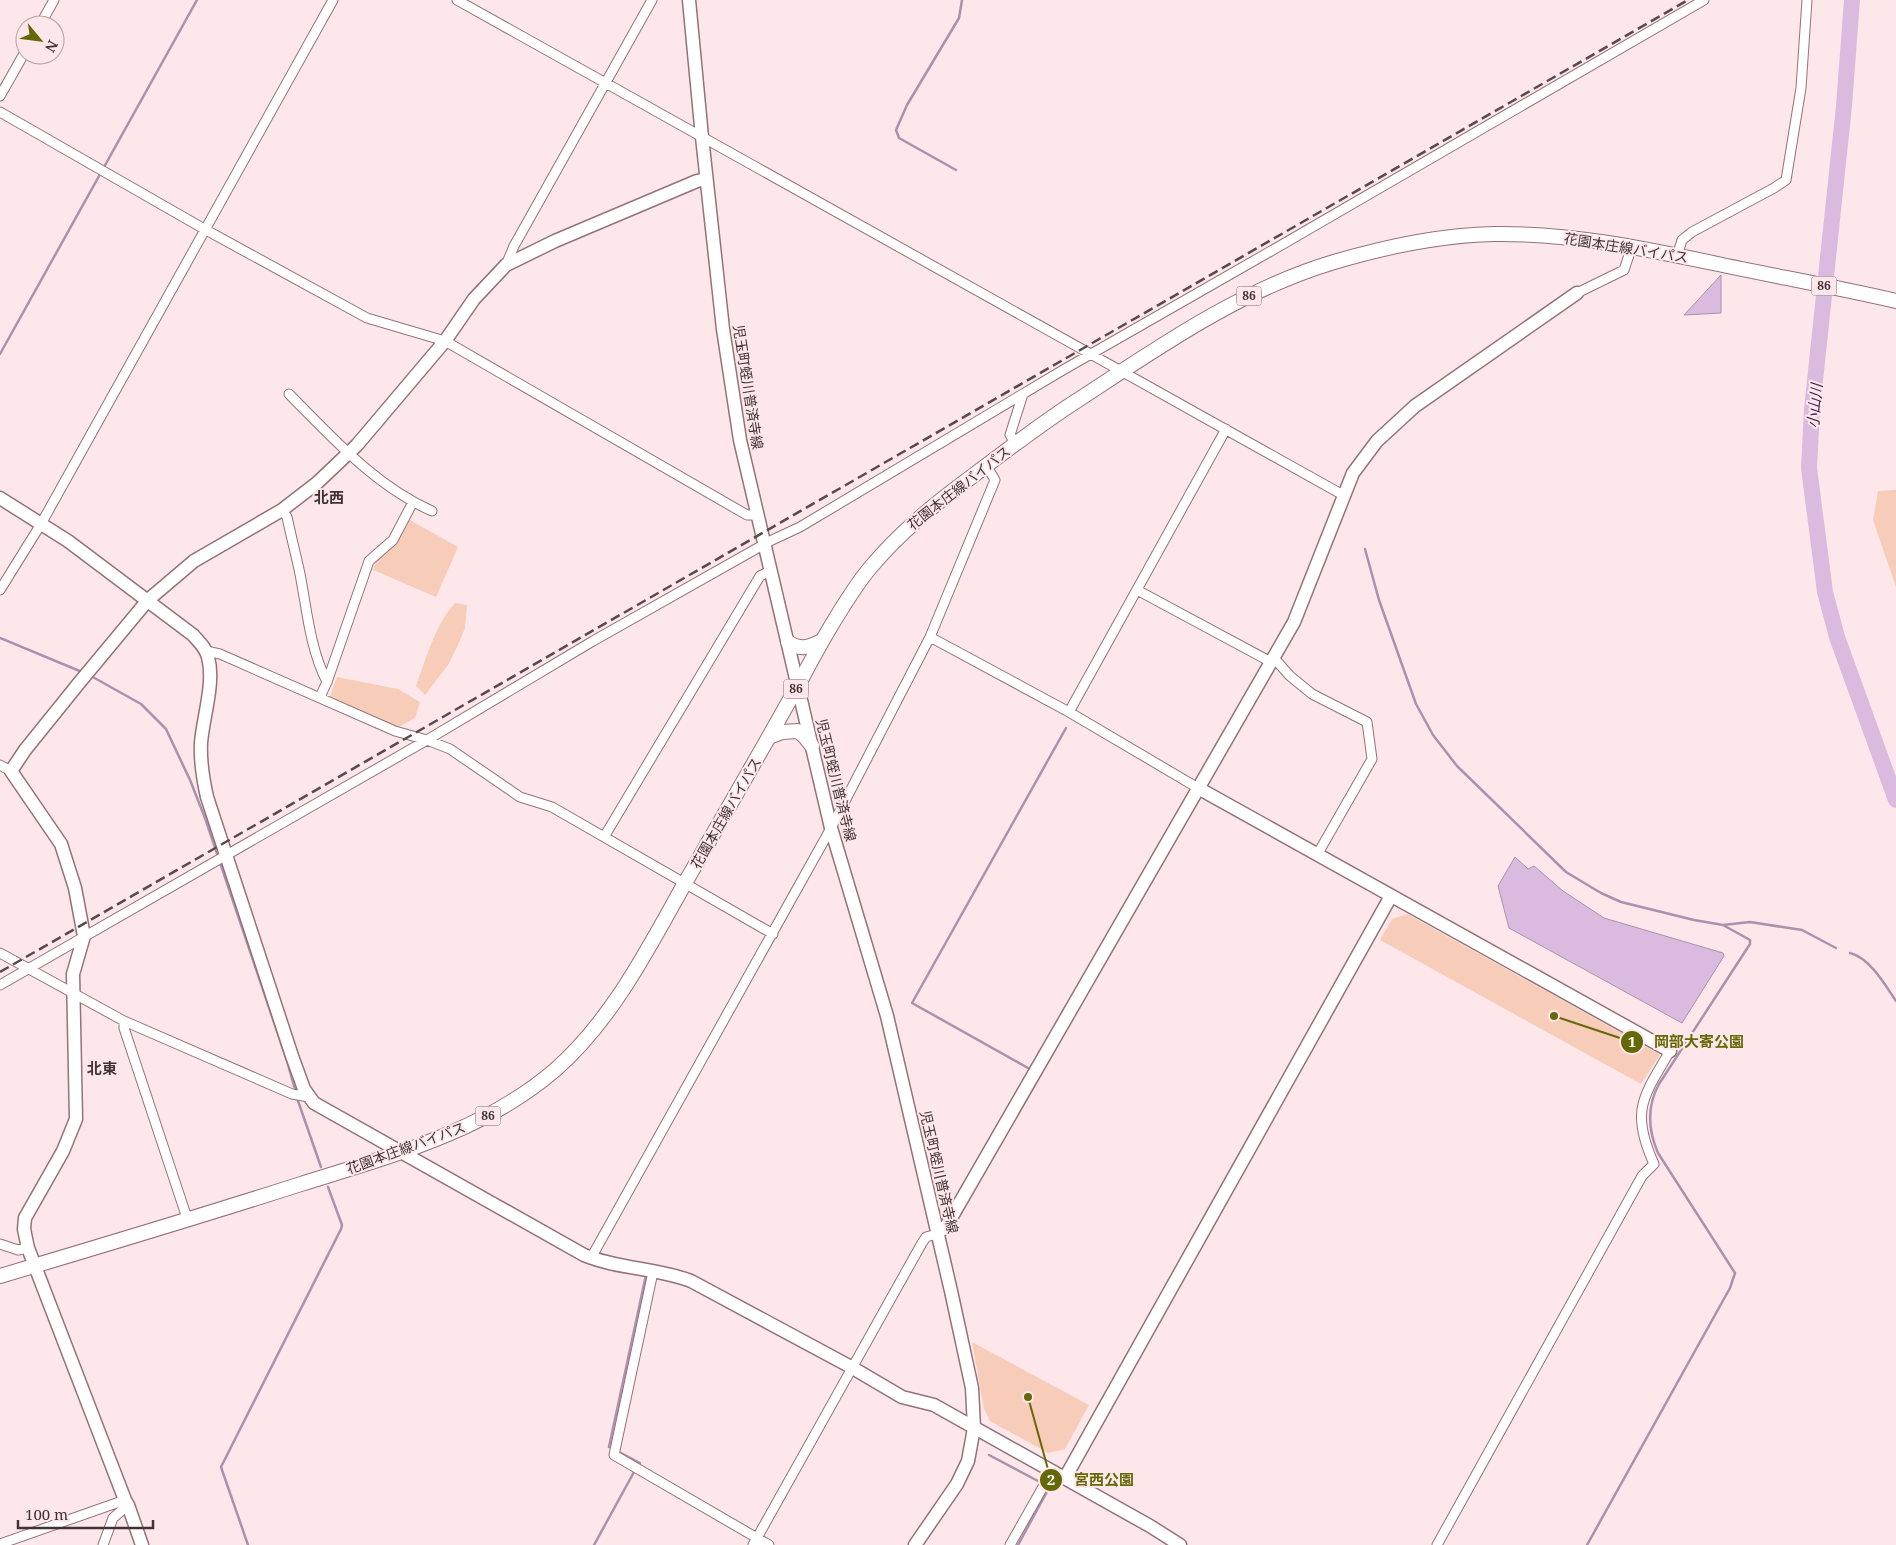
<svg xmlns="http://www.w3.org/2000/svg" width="1896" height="1545" viewBox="0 0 1896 1545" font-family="'Noto Serif','Noto Sans JP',serif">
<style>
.green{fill:#f7cdb9}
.water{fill:#dbbadf;stroke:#ac91ac}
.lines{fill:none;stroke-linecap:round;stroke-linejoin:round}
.stream{stroke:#ac91ac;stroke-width:2.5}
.river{stroke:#dbbadf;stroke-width:16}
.street-casing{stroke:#947279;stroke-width:11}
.secondary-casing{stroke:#947279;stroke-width:15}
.primary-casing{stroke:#947279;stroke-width:16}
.street{stroke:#fff;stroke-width:9}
.secondary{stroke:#fff;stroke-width:12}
.primary{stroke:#fff;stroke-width:14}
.rail{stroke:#58494c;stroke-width:2.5;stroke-dasharray:10 5;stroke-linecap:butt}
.labels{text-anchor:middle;stroke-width:4;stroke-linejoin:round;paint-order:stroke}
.shield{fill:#fee7eb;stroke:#79686c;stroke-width:1}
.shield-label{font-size:12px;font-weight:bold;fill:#403235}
.street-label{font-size:14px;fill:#403235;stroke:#fee7eb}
.water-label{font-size:15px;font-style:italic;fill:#48204e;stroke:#fee7eb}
.neighbourhood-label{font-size:15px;font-weight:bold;fill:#403235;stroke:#fee7eb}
.leader{fill:none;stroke:#656806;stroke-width:2}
.callout-dot{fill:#656806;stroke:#fee7eb;stroke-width:2}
.mark-label{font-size:15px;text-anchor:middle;font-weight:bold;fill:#fff}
.callout-label{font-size:15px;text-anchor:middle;font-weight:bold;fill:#656806;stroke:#fee7eb;stroke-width:4;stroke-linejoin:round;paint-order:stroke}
</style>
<rect width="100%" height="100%" fill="#fee7eb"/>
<path class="green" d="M1896,490V587L1873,520L1878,491Z
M408,519L458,547L436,597L373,570L377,560L395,544Z
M455,603L467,605L465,628L458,645L448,665L425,695L416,686C426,659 435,625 455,603Z
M337,677L398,689L420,702L415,718L397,728L329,699Z
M1407,914L1659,1054V1056L1641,1084L1380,940L1392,919Z
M972,1342L1089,1405L1065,1449L1048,1453L990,1421L984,1409Z"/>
<path class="water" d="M1721,275V313L1684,315Z
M1515,857L1528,869L1534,866L1563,891L1604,918L1723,953L1724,956L1682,1023L1509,928L1498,886Z"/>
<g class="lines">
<path class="stream" d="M956,170L899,138L896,130L907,105L959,18L962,0
M0,354L197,0
M1365,549L1379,600L1416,704L1433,735L1457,766L1566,872L1601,893L1621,902L1694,920L1723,925L1750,922L1802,930L1836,948
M0,638L82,672
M91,676L141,704L166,729L190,780L205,818L287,1061L296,1093
M1850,953C1870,958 1885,985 1896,1001
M1028,1068L912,1003L1066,728
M297,1098L321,1167
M609,1447L646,1275
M619,1452L640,1463L639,1465
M989,1455L1038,1481
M248,1545L221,1467L341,1229L342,1225L328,1187
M594,1545L634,1472
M1018,1545L1049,1488
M1587,1545L1730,1288L1735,1273L1658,1153C1648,1130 1647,1106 1659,1084L1750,944V940L1723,925"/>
<path class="river" d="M1852,0L1844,106L1812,409L1809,468L1825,592L1837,637L1896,800"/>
<g class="street-casing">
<path id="street" d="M457,0L1343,495
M40,25L54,0
M0,96L25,52
M0,112L206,230L367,318L445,341L747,515H756
M1677,256L1682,240L1692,232L1774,188L1786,180L1801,88L1807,0
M506,265L514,246L652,0
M1577,293L1624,270L1632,246
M289,394C333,438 375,486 432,511
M1016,443L1010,435L1023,394
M282,510L287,517C291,536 296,555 300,574C307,610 310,649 327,682
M0,590L41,524L333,0
M1137,590L1271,662
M930,637L1069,712L1198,788
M206,651L220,654L395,731L427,740L450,749L520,797L552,807L773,934
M1274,658L1290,676L1312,694L1367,722L1372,759L1317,855
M320,697L327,682L369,561L393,540L413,502
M1069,712L1226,429
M0,765L11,771
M604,837L760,576L770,571
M0,953L124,1021L292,1094L309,1097
M0,985L427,740L593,641L770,541L800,527L1063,370L1271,251L1704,0
M124,1021V1028L188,1221
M0,1244L18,1250L28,1248
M591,1258L831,828L930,637L995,480L986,465
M653,1272L614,1455L769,1545
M0,1544L125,1500
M103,1545L113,1518L128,1505
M753,1545L922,1243L926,1237L937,1234
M1010,1545L1052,1471
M1437,1545L1642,1176L1654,1164C1630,1111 1643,1097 1670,1051"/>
</g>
<g class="secondary-casing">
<path id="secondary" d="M689,0L702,137L723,329L740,440L831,828L887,1016L951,1291L972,1388L974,1428L968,1461L957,1484L915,1545
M0,498L68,541L193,635C199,642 206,648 208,657C215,683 203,717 201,743C200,762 203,779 207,797L292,1056L304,1089L314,1103L584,1255C618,1269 657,1268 691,1281L851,1367L902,1397L934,1405L1150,1526L1180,1545
M1198,788L1670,1051
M937,1234L947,1225L1294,622L1353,473L1377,441L1415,406L1577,293
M1065,1478L1391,896
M142,1545L128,1505L125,1500L28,1248L24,1229L25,1218L63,1151L76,1119L73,974L84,936L75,888L61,844L11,771L25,750L79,683L148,600L194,561L282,510L317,483L357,445L445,341L474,299L506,265L555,241L697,181L706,179"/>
</g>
<g class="primary-casing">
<path id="primary" d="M788,642C801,651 809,647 822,641
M769,737L782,732L798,731L805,737L812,746
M0,1276C101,1246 201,1216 301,1184C390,1156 483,1132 555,1070C610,1022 646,953 681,890C720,822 759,755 797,687C808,667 819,646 831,626C843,606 855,586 870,568C900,532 936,503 974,475C1008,449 1042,423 1078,400C1159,347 1240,290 1334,262C1385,247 1440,235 1494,234C1569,233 1641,248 1713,263C1774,276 1835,287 1896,301"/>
</g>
<use href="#street" class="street"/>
<use href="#secondary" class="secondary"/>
<use href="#primary" class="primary"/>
<path class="rail" d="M0,972L1688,0"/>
</g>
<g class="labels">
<g class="shield">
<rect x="1811.5" y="276.5" width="25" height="19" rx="4"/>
<rect x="1236.5" y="286.5" width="25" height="19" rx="4"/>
<rect x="783.5" y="679.5" width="25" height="19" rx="4"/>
<rect x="475.5" y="1106.5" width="25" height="19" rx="4"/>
</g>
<g class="shield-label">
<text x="1824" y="290">86</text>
<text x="1249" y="300">86</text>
<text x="796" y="693">86</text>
<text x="488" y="1120">86</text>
</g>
<g class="street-label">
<text transform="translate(1626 248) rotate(9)" y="5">花園本庄線バイパス</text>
<text transform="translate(748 387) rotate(81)" y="5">児玉町蛭川普済寺線</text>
<text transform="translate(959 488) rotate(-38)" y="5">花園本庄線バイパス</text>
<text transform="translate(836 780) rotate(76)" y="5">児玉町蛭川普済寺線</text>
<text transform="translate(726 813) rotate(-60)" y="5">花園本庄線バイパス</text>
<text transform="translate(406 1148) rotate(-20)" y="5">花園本庄線バイパス</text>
<text transform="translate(939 1172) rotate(77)" y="5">児玉町蛭川普済寺線</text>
</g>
<g class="water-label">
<text transform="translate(1815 406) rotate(-85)" y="5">小山川</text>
</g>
<g class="neighbourhood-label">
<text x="329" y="503">北西</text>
<text x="102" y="1074">北東</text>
</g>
</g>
<path class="leader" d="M1554 1016L1632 1042M1028 1397L1051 1480"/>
<g class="callout-dot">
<circle cx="1554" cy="1016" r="5"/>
<circle cx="1028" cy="1397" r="5"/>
<circle cx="1632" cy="1042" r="12"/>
<circle cx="1051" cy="1480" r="12"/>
</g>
<g class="mark-label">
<text x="1632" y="1047">1</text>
<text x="1051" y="1485">2</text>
</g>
<g class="callout-label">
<text x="1699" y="1047">岡部大寄公園</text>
<text x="1104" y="1485">宮西公園</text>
</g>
<g transform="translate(40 40) rotate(119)"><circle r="24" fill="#fee7eb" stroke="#b29fa2"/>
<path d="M0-4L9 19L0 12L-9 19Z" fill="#656806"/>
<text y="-8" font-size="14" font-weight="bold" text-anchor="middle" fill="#403235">N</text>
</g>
<path d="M18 1520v8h135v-8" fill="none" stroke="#403235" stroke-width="2.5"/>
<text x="25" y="1520" font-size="15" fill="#403235" stroke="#fee7eb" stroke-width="4" paint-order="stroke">100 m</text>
</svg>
